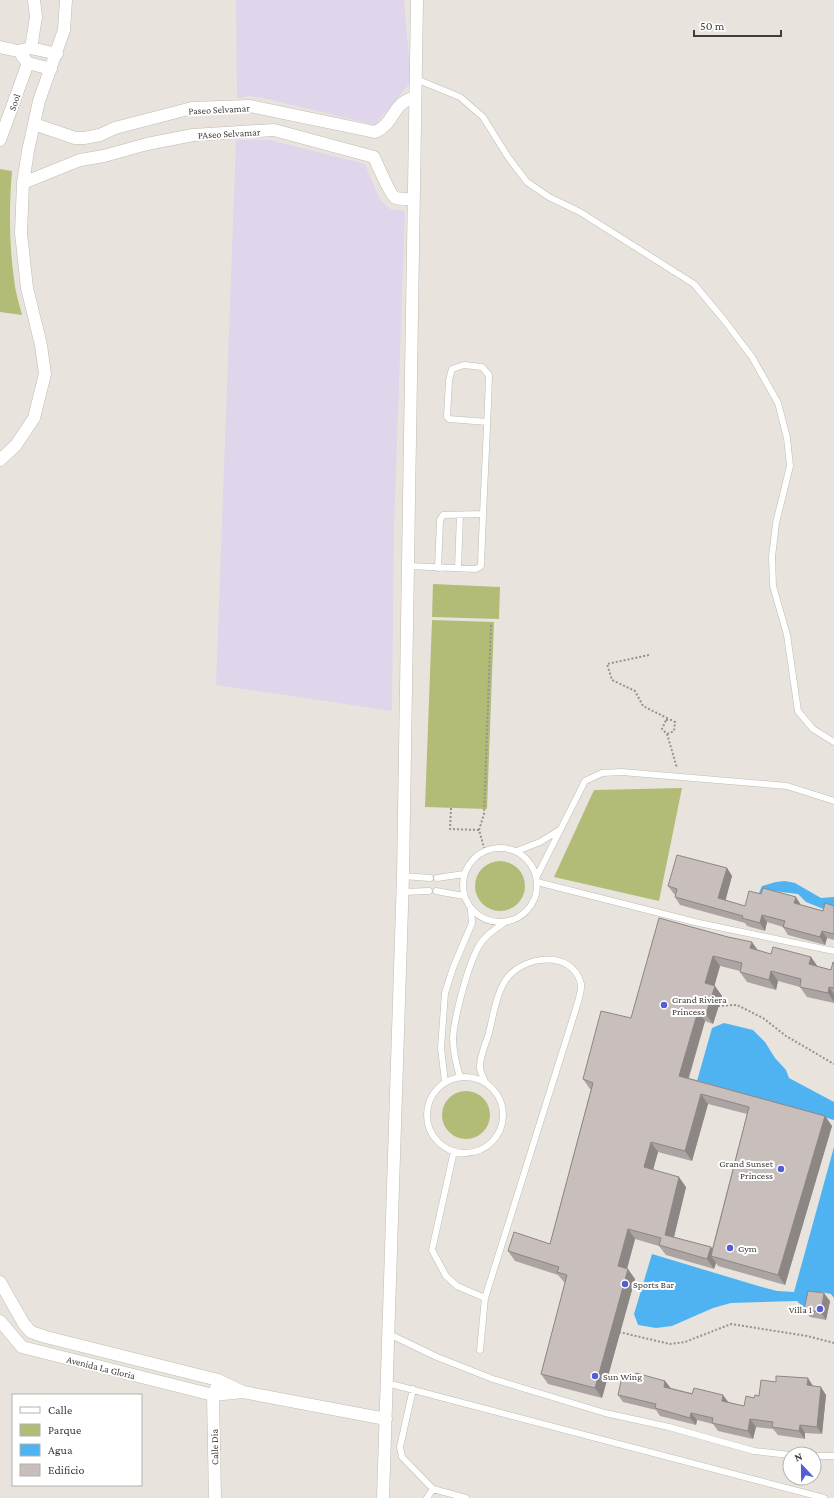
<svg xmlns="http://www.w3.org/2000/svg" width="834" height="1498" viewBox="0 0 834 1498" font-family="'Crimson Pro',serif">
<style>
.commercial{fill:#dfd6eb}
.green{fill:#b2bc77}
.water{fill:#4fb3f2}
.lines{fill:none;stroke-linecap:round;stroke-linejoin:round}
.lane-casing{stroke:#bfbbb3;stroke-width:7}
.street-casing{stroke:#bfbbb3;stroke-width:13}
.path{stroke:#96938e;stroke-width:2;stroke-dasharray:2 2;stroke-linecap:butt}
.lane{stroke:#fff;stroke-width:6}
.street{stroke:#fff;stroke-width:12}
.wall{fill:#aca4a2;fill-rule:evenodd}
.shaded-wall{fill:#8c8684}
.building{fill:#c8bfbc;stroke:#8c8684}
.poi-dot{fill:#545dd4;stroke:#fff;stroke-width:1.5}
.labels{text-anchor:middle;stroke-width:4;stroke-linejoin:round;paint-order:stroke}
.street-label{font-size:10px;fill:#3e3d3a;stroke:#fff}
.poi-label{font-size:10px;fill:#3e3d3a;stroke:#fff;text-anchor:start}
</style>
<rect width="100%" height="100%" fill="#e8e4dd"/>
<path class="commercial" d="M236,0H404L411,82L379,120L376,125L267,99L249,96L237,99Z
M236,140H270L365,164L380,200L390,209L405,211L394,529L392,711L216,685Z"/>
<path class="green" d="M0,169L12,171C9,207 9,243 14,279C15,291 19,303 22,315L0,312Z
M433,584L500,587L499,619L432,617Z
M432,620L494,622L487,809L425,807Z
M682,788L659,901L554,877L594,790Z
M475 886a25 25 0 1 1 50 0a25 25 0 1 1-50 0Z
M442 1115a24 24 0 1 1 48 0a24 24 0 1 1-48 0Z"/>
<path class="water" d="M785,881L795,883L821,898L834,897V906L826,910L806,902L798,894L773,891L768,896L759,893L762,886L776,882Z
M724,1023L753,1030L765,1042L775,1058L786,1070L789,1078L834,1102V1120L697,1081L712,1028Z
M834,1147V1298L831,1294L821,1292L812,1294L805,1309L797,1301L731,1303L713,1308L672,1326L656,1328L638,1325L634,1314L652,1254L755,1285L777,1291L794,1292Z"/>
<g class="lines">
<g class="lane-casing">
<path id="lane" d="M416,79L460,97L483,117L508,157L527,182L549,197L580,212L694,284L724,320L752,357L778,403L787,438L790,466L776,523L772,557L773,586L787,635L798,711L813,729L834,742
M408,566L476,569L481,566C483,503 487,439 489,375L482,367L464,365L452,369L449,380L447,417L449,419L487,422
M438,568L440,520L443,515L483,514
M458,568L460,515
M463 885a37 37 0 1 1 74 0a37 37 0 1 1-74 0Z
M517,851L540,842L558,831
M403,876L430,878
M537,876L585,781L602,773L622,772L787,786L834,801
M437,878L464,874
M537,882L699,923L834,951
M436,891L464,896
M403,892L429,891
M427 1115a38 38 0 1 1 76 0a38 38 0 1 1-76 0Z
M460,1077C456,1064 453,1051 453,1037C455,1016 470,952 485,938C490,932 498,927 504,923
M445,1082L441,1048L445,993L453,968L472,923L471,910
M454,1151L432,1250L446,1276L457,1286L485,1298
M389,1334L437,1357L493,1379L605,1413L669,1427L754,1451L790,1455
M480,1350L485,1298L578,1002C579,997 582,989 581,984C573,949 521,955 505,981C496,996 493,1016 489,1033C486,1043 479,1058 480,1068C480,1072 484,1078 485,1082
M387,1383L824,1498
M413,1389L400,1447L402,1457L433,1489L466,1498
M814,1456H834
M427,1498L433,1489"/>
</g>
<g class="street-casing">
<path id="street" d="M0,47L18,51L31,48L57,54
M31,48L36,17L34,0
M22,56L28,63L51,69
M34,124L75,138H84L100,135L115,128L192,108L250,106L375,132C396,123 390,104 415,97
M0,140L28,63
M23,183L80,160L104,156L147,144L193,135L274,130L374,157C377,164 391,196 394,197C399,200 408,199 414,199
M0,460L16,445L34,418L45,374L41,345L27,288L21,233L23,183L28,151L39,101L64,30L66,0
M0,1282L24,1324L31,1332L46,1337L218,1380L243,1392L386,1419
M0,1321L22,1347L213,1395L243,1392
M215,1498L213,1395L216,1388
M383,1498L403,876L417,0"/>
</g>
<path class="path" d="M649,655L607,664L612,680L635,691L643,706L667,718L662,729L667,734L677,768
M666,720H671L675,722L674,731L667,734
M451,808L450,829L479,830L485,851
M479,830L484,814L491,624
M718,1006L737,1005L763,1018L786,1036L834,1064
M619,1332L670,1344L685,1342L731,1324L807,1336L834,1343"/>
<use href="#lane" class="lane"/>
<use href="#street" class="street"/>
</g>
<path class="wall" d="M727,868L732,876L725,900L745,906L801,905L823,911L834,906V940L827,938L825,945L788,935L783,927L767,922L765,931L747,926L745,923L680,905L675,897L676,895L674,894L668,886Z
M659,918L757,950L771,954L811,957L817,966L831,970L834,963V1003L807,997L800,987L778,981L776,990L747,982L740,972V971L720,966L714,986L722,996L713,1024L705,1021L689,1078L825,1116L832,1126L785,1285L718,1266L716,1263L714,1269L666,1255L659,1246L635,1239L627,1269L635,1279L602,1398L548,1384L541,1374L565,1283L564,1282L558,1275L515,1261L508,1251L550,1244L591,1089H590L583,1079L631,1018ZM708,1104L747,1114L712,1249L711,1247L674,1237L686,1187L653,1170L658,1152L692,1161Z
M830,1301L826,1320L810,1317L804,1310Z
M634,1380L665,1381L671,1388L744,1406L754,1398L759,1396L813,1386L826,1395L822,1434L805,1433V1439L778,1435L773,1429L756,1427L753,1439L718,1431L713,1424L697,1420L696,1425L660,1416L656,1410L623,1402L618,1395Z"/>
<path class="shaded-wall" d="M727,868L732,876L724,906L718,898Z
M796,897L801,905L794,903Z
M762,915L767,922L765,931L760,923Z
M822,931L827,938L825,945L820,937Z
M752,942L759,952L750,948Z
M713,956L720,966L713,991L715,986L722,996L713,1024L706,1014L705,983Z
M811,957L818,967L809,964Z
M771,971L778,981L776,990L769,980Z
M829,987L834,994V1002L828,993Z
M698,1011L705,1021L686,1086L679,1076Z
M701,1094L708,1104L692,1161L685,1151Z
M825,1116L832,1126L785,1285L778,1275Z
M651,1142L658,1152L651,1177L644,1167Z
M679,1177L686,1187L672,1245L665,1235Z
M628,1229L635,1239L625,1276L618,1266Z
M711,1247L718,1257L711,1256L716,1263L714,1269L707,1259Z
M628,1269L635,1279L602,1398L595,1388Z
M824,1293L830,1301L826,1320L821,1312Z
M808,1378L813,1386L807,1385Z
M665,1381L671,1389L664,1387Z
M821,1387L826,1395L822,1434L817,1427Z
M723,1395L729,1403L722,1401Z
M691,1413L697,1420L696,1425L690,1418Z
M750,1419L756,1427L753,1439L748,1431Z
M800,1425L805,1433V1439L799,1431Z"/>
<path class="building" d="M677,855L727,868L718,898L745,906L749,891L761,894L763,888L796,897L794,903L823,911L825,903L834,906V934L822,931L820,937L783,927L785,921L762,915L760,923L742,918L743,916L675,897L677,889L668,886Z
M659,918L728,937L752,942L750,948L771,954L773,947L811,957L809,964L831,970L833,962L834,963V988L829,987L828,993L800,987L801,979L771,971L769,980L740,972L742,963L713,956L705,983L715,986L706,1014L698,1011L679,1076L825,1116L778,1275L711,1256L749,1107L701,1094L685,1151L651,1142L644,1167L679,1177L665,1235L711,1247L707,1259L659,1245L661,1238L628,1229L618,1266L628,1269L595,1388L541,1374L567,1275L557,1272L559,1267L508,1251L514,1232L550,1244L593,1083L583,1079L601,1011L631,1018Z
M808,1291L824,1293L821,1312L804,1310Z
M636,1373L665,1381L664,1387L692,1394L694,1388L723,1395L722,1401L744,1406L746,1396L754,1398L755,1395L759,1396L761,1380L776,1382V1376L808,1378L807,1385L821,1387L817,1427L800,1425L799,1431L772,1427L773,1422L750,1419L748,1431L712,1423L713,1418L691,1413L690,1418L655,1408L656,1404L618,1395L622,1377L634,1380Z"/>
<g class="poi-dot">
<circle cx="664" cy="1005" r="4"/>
<circle cx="781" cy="1169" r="4"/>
<circle cx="730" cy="1248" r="4"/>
<circle cx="625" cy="1284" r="4"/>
<circle cx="820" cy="1309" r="4"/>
<circle cx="595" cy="1376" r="4"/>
</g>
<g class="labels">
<g class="street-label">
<text transform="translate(14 102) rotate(-71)" y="4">Sool</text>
<text transform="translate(219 109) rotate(-3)" y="4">Paseo Selvamar</text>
<text transform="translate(229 133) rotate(-3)" y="4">PAseo Selvamar</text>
<text transform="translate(101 1367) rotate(14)" y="4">Avenida La Gloria</text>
<text transform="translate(214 1447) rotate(-91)" y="4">Calle Dia</text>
</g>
<g class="poi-label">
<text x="672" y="1003">Grand Riviera<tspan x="672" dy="12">Princess</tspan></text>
<text x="773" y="1167" text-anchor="end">Grand Sunset<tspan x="773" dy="12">Princess</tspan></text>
<text x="738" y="1252">Gym</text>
<text x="633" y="1288">Sports Bar</text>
<text x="812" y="1313" text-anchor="end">Villa 1</text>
<text x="603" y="1380">Sun Wing</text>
</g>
</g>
<rect x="12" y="1394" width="130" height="92" fill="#ffffff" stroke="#b2b1b0"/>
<rect x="20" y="1407" width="20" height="6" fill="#ffffff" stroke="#b2b1b0"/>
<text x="48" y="1414" font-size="12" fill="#3e3d3a">Calle</text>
<rect x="20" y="1424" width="20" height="12" fill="#b2bc77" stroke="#b2b1b0"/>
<text x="48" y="1434" font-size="12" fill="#3e3d3a">Parque</text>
<rect x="20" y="1444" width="20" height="12" fill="#4fb3f2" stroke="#b2b1b0"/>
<text x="48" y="1454" font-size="12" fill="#3e3d3a">Agua</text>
<rect x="20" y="1464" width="20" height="12" fill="#c8bfbc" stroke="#b2b1b0"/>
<text x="48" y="1474" font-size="12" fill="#3e3d3a">Edificio</text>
<g transform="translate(802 1466) rotate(338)"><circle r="19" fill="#ffffff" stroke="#b2b1b0"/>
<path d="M0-3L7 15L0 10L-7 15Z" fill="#545dd4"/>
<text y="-6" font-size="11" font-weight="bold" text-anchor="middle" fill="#3e3d3a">N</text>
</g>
<path d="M694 30v6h87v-6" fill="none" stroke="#3e3d3a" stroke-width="2"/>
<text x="700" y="30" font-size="12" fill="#3e3d3a" stroke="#ffffff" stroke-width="3" paint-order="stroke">50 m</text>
</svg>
